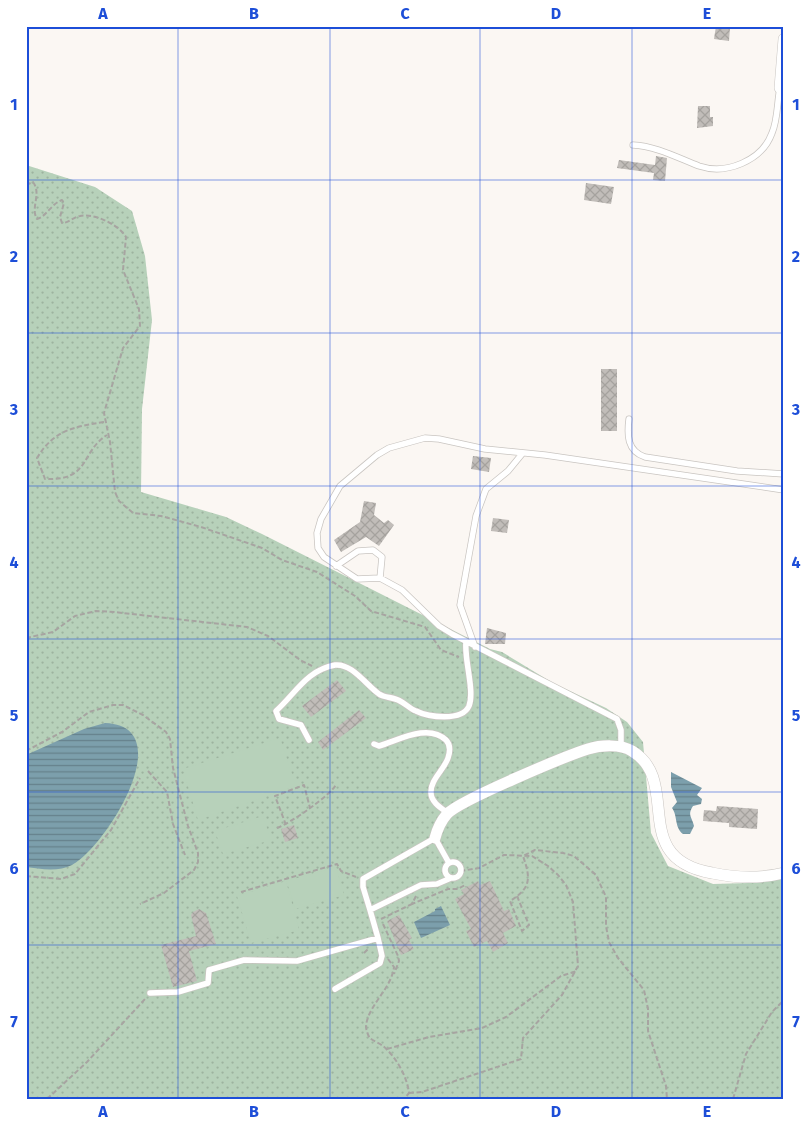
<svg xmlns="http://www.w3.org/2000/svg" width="810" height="1125" viewBox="0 0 810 1125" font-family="'Fira Sans',sans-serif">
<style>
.grass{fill:url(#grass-dots)}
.pitch{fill:#b7d1ba}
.water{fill:url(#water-rules)}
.building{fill:url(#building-cross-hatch)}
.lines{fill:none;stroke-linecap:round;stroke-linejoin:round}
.service-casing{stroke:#c9c5c1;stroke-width:7}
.minor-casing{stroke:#c9c5c1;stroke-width:12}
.path{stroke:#a7a4a1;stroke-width:2;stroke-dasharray:5 2.5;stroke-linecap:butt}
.service{stroke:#fff;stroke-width:5.5}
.minor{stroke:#fff;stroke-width:11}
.grid{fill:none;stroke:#1d4ed8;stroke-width:1;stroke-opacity:0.55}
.neatline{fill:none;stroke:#1d4ed8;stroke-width:2}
.grid-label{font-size:16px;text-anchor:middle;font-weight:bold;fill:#1d4ed8}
</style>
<defs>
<pattern id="grass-dots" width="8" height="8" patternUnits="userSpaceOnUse" patternTransform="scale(1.25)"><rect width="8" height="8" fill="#b7d1ba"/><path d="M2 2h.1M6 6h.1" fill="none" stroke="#9db39f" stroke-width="1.8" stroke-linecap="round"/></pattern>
<pattern id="water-rules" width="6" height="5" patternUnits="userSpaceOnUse" patternTransform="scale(1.25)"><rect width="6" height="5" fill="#7c9fac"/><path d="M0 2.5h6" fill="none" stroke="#65818b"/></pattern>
<pattern id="building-cross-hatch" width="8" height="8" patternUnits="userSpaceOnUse" patternTransform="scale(1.25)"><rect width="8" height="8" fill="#c1bdb9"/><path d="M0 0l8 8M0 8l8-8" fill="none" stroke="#a5a29e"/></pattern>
</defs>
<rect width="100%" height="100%" fill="#fbf7f3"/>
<path class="grass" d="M26,165L95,187L132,211L145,256L152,320L142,409L141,492L226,517L262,534L490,649L502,652L553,683L606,708L627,722L643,742L651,833L668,866L713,884L748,883L784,876V1099H26Z"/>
<path class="pitch" d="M280,738L296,786L198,820L183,769Z
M263,816L271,840L223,854L215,831Z
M336,867L344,895L295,909L287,881Z
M286,881L299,930L251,943L237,896Z"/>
<path class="water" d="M105,723C182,726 105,848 72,865C59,872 40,869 26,867V755L84,729Z
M671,772L702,788L697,795L702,799L701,804L693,806C687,815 692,817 694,826L690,834H683C674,827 678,816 672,808L677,802L671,787Z
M441,906L450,925L421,938L414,922L435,911V909Z"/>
<path class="building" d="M716,26L730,28L729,41L714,39Z
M698,106H710V117H713V126L697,128Z
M656,156L667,158L665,181L653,180L654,173L617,168L619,160L655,165Z
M586,183L614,187L611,204L584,200Z
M601,369H617V431H601Z
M473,456L491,458L489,472L471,469Z
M364,501L376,503L374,515L384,523L388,520L394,525L379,546L366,537L341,552L334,540L360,522Z
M493,518L509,520L507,533L491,531Z
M487,628L506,633L505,644H485Z
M337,680L346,691L311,717L302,706Z
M359,710L366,718L323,750L318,742Z
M717,806L758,809L757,829L729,827V823L703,821L704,810L716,811Z
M294,825L298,838L285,842L281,829Z
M478,881L480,885L490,881L504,911L509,909L516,926L503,933L508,943L493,952L487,941L474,947L466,931L471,929L455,899L464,894L461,890Z
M199,909L206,913L216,944L189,951L197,981L173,987L161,945L196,936L191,915L193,912Z
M399,915L412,938L409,940L414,949L401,955L387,921Z"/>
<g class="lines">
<g class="service-casing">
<path id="service" d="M633,145C656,146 678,158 699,166C726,175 762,161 772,133C778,119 777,102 780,88
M629,419C627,435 627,451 645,457L737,471L784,474
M336,566L358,551L373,550L382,557L380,578
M475,647L460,605L476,516L486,489L508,471L522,454
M309,740L301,725L279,719L276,711C295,694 307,670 335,665C352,663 366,685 379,694C385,698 393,697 400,701C406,704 410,709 416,711C428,717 462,722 469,706C475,691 464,660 466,642
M374,744L379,746C399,740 428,723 446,740C451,745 450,752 448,758C444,770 430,780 431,793C431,802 441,808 448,813
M621,747V730L617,719L452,634L439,626L402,590L380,578L357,579L324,557L318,548L317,533L321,519L340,486L377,455L389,448L425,438L439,439L485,449L545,455L784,490
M445 870a8 8 0 1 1 16 0a8 8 0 1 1-16 0Z
M449,863L435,838L363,879V887L370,910L421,885L437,884L451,878
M335,989L380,963L382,956L378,938
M150,993L178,992L208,983L209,970L244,960L297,961L378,938L370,910"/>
</g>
<g class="minor-casing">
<path id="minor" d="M784,39L780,88H784
M435,838C437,830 441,821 447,814C460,800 566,756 588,749C601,745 621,744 632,751C683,782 627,858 712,873C736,878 760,879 784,873"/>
</g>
<path class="path" d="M26,185L33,182C42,194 30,208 37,219C47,216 51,204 62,200L64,203L60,217L62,223C69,223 73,217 80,216C95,213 119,225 126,237L123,270L139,309L140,326L123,348L104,413L110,442L115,492L119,501L133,513L161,516L201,527L262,548L282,560L317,572L355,596L371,611L425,627L441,650L459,657
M104,422C73,427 54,430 37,458L45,479C91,481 80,452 107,435
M26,638L53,632L75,616L96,611L114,612L247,627L268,636L300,660L312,666
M26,751L62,732L89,712L113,705H123L143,715L166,732L170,739L173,768L188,826L198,853V862L194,870L164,893L140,904
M148,771L167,792L173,824L185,855
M286,825L275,796L304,785L310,808
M277,828C289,824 333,794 336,784
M26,876L61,879L75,874L111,830L140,778
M241,892L337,864L341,871L356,877
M416,896L412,904L448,889H458L465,885L466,887
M517,896L529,925L522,931L510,901C531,888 531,879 523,856L535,850L563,853L574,856L596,875L606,897V926L609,942L618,958L644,990L648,1009V1031L666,1086L667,1099
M381,919L412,904
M383,924L398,956L399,961L394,974
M364,953L368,949
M388,959L394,967C391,990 367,1006 366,1027C366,1029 368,1036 370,1038C373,1041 379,1043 383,1046C396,1057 407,1076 409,1093L404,1099
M387,1049L429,1037L482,1028L506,1017L561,976L577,971
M409,1093L422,1092L521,1059L523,1038L562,995L578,966L573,902L566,885L558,875L548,866L532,856L504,855L479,868L461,871
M47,1099L87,1062L145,999
M733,1099L746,1054L772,1012L784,1000"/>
<use href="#service" class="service"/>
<use href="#minor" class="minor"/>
</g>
<path class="grid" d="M178,26V1099M330,26V1099M480,26V1099M632,26V1099M26,180H784M26,333H784M26,486H784M26,639H784M26,792H784M26,945H784"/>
<rect width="810" height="1125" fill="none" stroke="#ffffff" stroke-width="55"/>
<rect x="28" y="28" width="754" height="1070" class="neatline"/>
<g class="grid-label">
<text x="103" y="19">A</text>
<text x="254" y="19">B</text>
<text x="405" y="19">C</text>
<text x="556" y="19">D</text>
<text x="707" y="19">E</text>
<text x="14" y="110">1</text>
<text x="796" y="110">1</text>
<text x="14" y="262">2</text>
<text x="796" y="262">2</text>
<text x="14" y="415">3</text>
<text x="796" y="415">3</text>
<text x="14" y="568">4</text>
<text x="796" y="568">4</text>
<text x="14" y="721">5</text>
<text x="796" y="721">5</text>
<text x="14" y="874">6</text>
<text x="796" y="874">6</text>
<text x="14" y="1027">7</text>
<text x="796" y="1027">7</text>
<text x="103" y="1117">A</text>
<text x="254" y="1117">B</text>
<text x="405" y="1117">C</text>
<text x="556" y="1117">D</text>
<text x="707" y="1117">E</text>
</g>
</svg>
